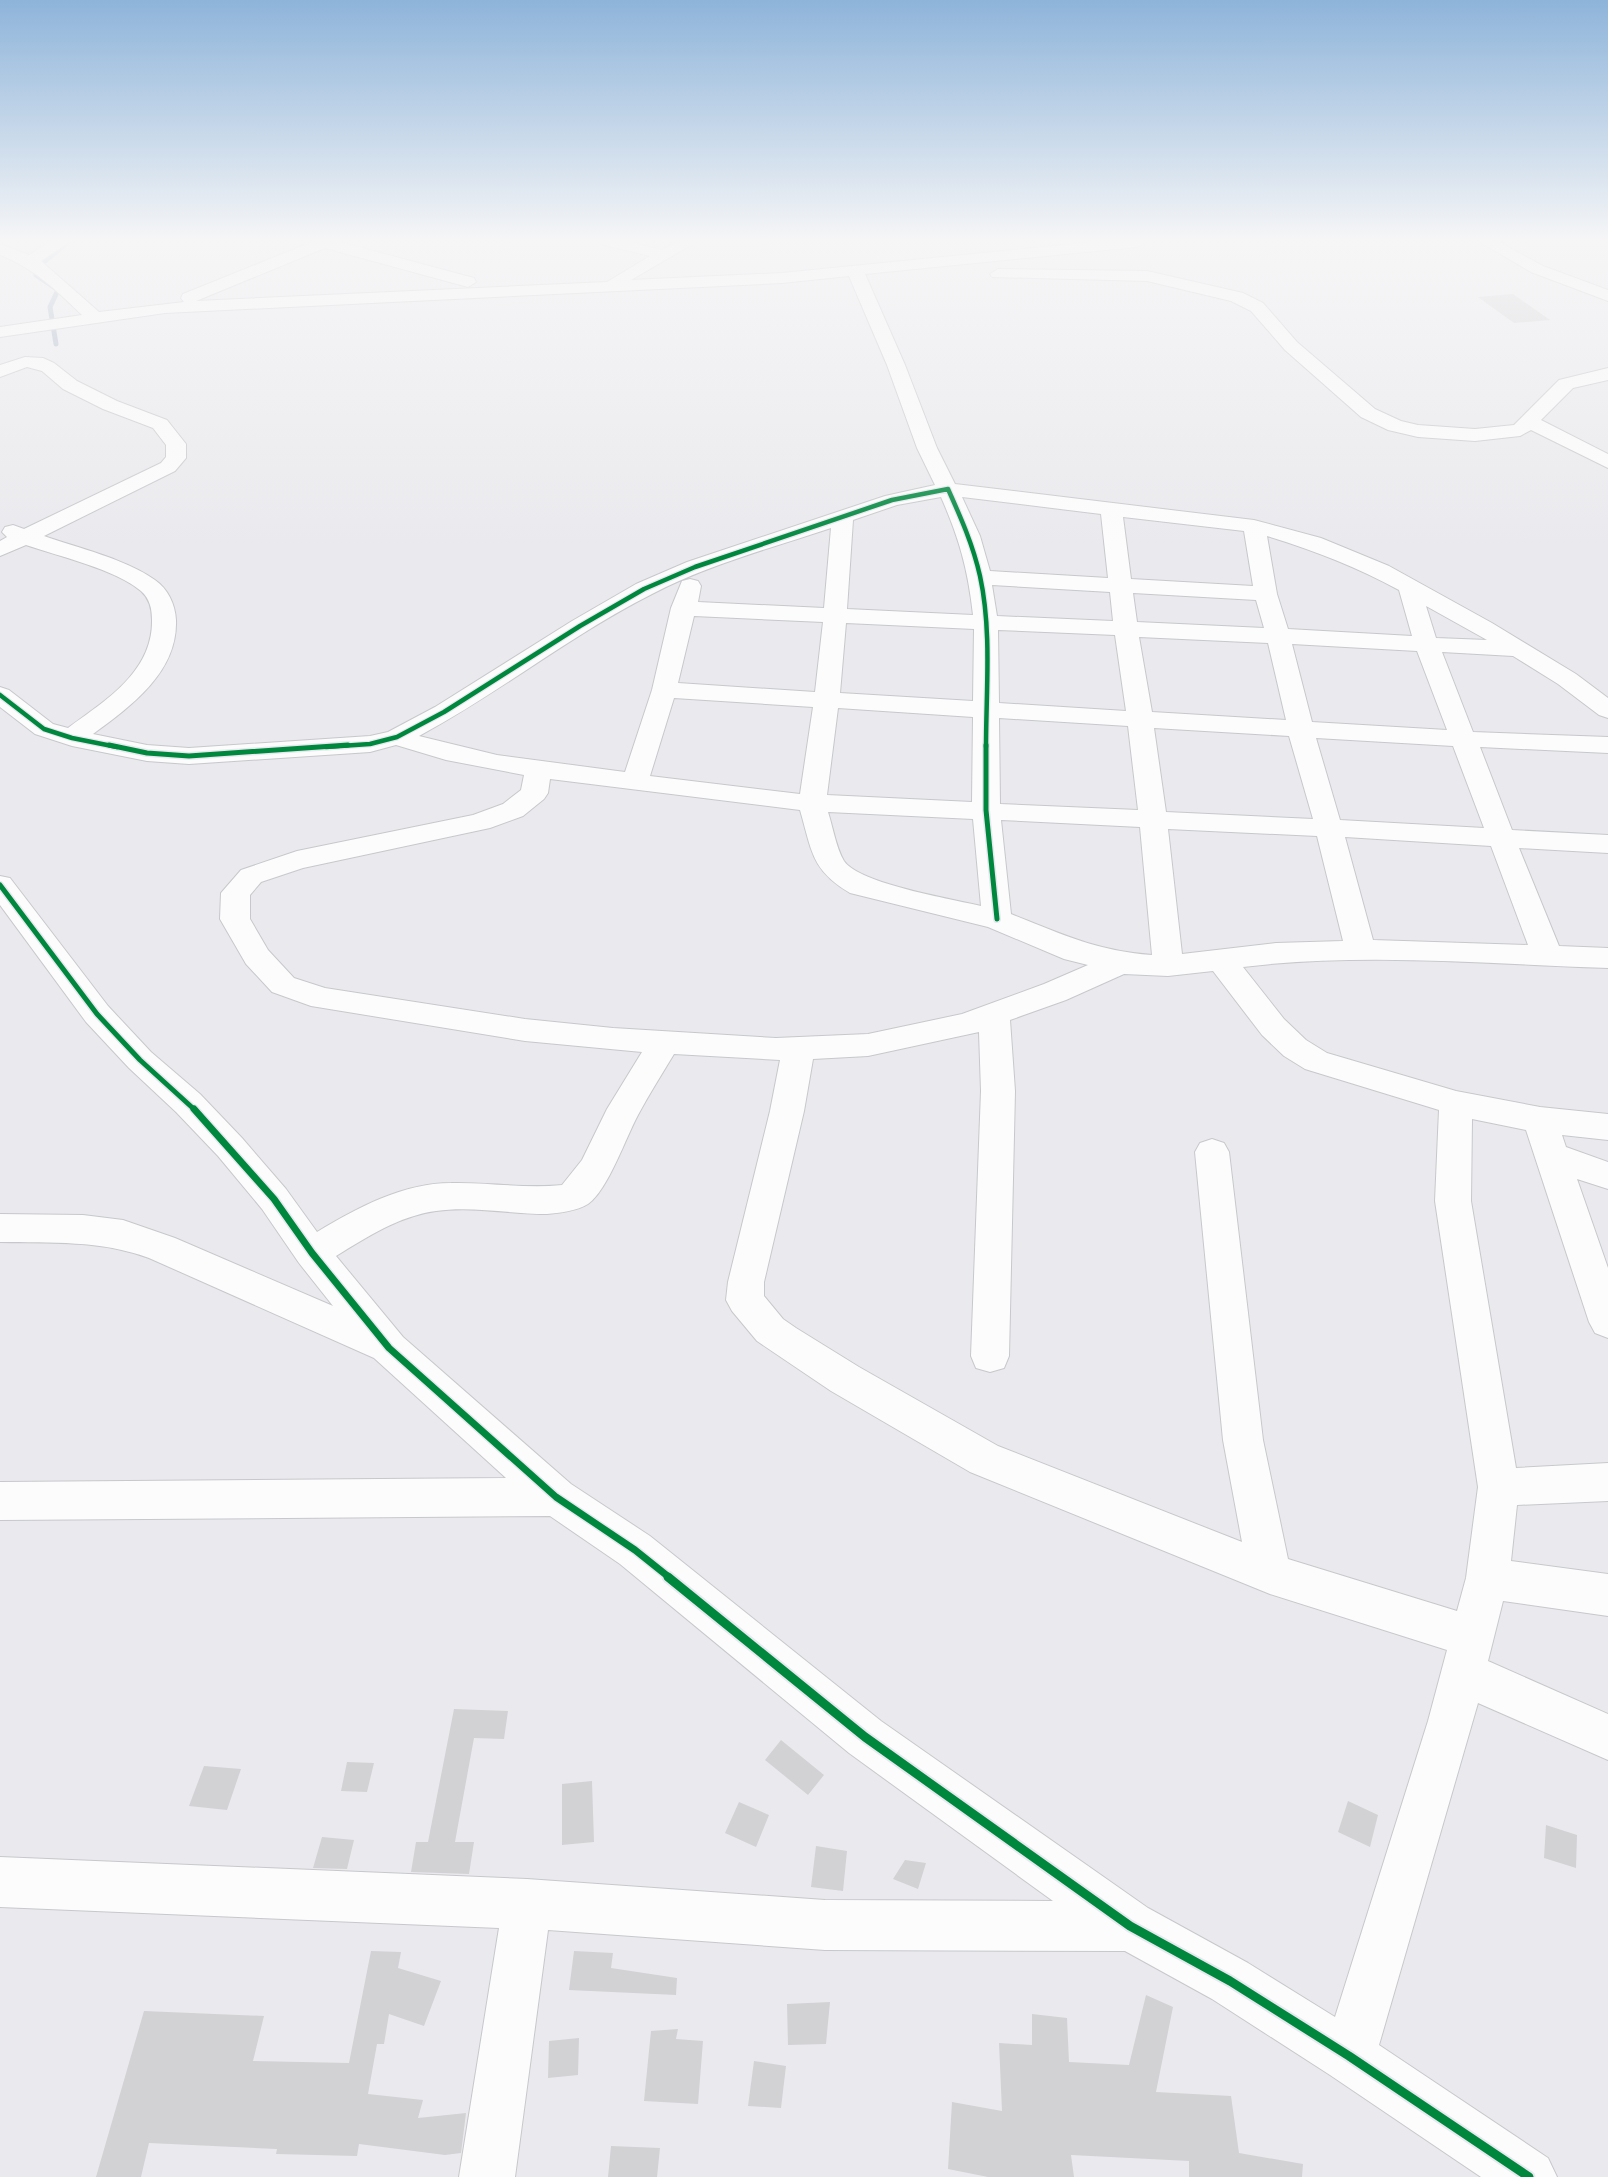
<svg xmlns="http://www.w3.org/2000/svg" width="1608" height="2177" viewBox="0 0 1608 2177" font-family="'Libre Baskerville',serif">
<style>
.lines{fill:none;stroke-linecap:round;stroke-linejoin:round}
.stream{stroke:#a7b4c5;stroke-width:5}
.building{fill:#d2d2d5}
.minor-casing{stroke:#c7c8cb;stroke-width:2}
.minor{fill:#fcfcfc;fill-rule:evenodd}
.cycleway-far3-casing{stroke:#e8e9f0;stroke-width:7}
.cycleway-far2-casing{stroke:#e8e9f0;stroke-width:8}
.cycleway-far1-casing{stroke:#e8e9f0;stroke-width:10}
.cycleway-casing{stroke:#e8e9f0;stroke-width:13}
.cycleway-far3{stroke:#00873e;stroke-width:4.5}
.cycleway-far2{stroke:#00873e;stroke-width:5}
.cycleway-far1{stroke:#00873e;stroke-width:7}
.cycleway{stroke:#00873e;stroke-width:9}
</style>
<rect width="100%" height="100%" fill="#eaeaee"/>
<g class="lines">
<path class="stream" d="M45,261L68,242
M36,275L58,290L50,307L56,344"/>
</g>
<path class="building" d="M1513,294L1550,320L1514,323L1478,297Z
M454,1709L508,1711L504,1739L474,1738L455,1842H474L469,1874L411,1872L416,1842H428Z
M781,1740L824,1775L808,1795L765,1760Z
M347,1762L374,1763L367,1792L341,1791Z
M204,1766L241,1769L227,1810L189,1806Z
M592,1781L594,1842L562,1845V1784Z
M1348,1801L1378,1815L1370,1847L1338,1832Z
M739,1802L769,1815L756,1847L725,1833Z
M1546,1825L1577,1835L1576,1868L1544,1858Z
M322,1837L354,1840L347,1869L313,1868Z
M816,1846L847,1851L843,1891L811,1887Z
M905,1860L926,1863L918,1889L893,1879Z
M371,1951L401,1952L398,1968L441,1981L424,2026L389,2014L384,2044H377L368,2094L423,2100L418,2118L466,2113L461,2153L445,2155L359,2144L357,2156L276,2154L277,2149L149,2143L141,2177H96L144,2011L264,2016L253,2061L349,2063Z
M574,1951L613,1953L611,1968L677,1978L676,1995L569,1990Z
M1146,1995L1173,2007L1156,2092L1231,2096L1239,2153L1303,2164L1302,2177H1189V2161L1071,2155L1074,2177H988L948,2169L952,2102L1002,2111L999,2043L1032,2045V2014L1067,2018L1069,2062L1129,2065Z
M830,2002L826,2044L788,2045L787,2004Z
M678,2029L676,2039L703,2041L698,2104L644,2101L651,2031Z
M579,2038L578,2075L548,2078L549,2041Z
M754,2061L786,2066L781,2108L748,2106Z
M611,2146L660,2148L657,2177H608Z"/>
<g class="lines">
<g class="minor-casing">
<path id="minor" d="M50,242H69L41,261L99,312L184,302L181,298L183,294L312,242H340L474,278L476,282L468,287L325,248L196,301L607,282L650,256L604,245L602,242H628L662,250L677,242H696L631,280L782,273L1093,242H1144L1142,245L1136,247L865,274L905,365L937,448L955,484L1254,520L1321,538L1389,566L1492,623L1576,674L1608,698V718L1599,715L1558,684L1513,656L1442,652L1473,732L1608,737V753L1480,747L1512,830L1608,835V853L1519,848L1559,946L1608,948V968C1487,964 1364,952 1243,967L1284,1019L1306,1040L1327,1053L1456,1091L1540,1107L1608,1114V1140L1562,1135L1566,1147L1608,1162V1189L1577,1179L1608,1268V1338L1595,1333L1589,1322L1526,1130L1472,1119L1471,1201L1516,1468L1608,1463V1501L1517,1505L1511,1561L1608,1574V1616L1503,1601L1488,1661L1608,1714V1760L1478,1703L1379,2045L1548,2158L1557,2177H1481L1330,2075L1212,1999L1125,1951L825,1950L548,1930L515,2177H459L499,1928L0,1907V1857L527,1879L825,1900L1053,1901L849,1753L620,1564L550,1516L0,1520V1482L506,1478L374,1358L149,1258C100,1240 52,1243 0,1242V1214L83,1215L123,1220L175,1238L333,1306L299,1263L262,1209L218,1156L176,1112L129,1068L86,1022L0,905V876L10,878L108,1006L151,1052L200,1094L242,1138L286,1189L317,1232C357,1208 403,1183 451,1183C488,1182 525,1189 562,1185L582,1160L607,1109L642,1052L525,1041L311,1006L272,992L246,964L220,919L221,893L241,870L297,851L473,815L503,804L521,790L524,775L446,760L396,745L370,752L189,764L147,761L72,746L35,734L0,707V687L9,690L53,724L68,728C105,701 153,672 152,620C152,609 150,599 141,591C117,570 58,556 26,545L0,556V541L7,537L2,532L5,527L13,525L24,529L161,463L166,457V445L153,428L103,409L63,389L42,371L27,367L0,377V365L25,357L43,358L54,363L77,381L117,401L167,420L186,444V458L175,471L44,536C78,548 126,559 155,580C168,589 175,604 176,620C178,672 131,706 93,734L147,745L189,748L370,736L388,732L435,707L572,621L636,584L687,562L885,496L935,485L917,448L887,365L849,276L782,283L165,313L0,337V327L82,315C55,289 35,269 0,255V244L29,255ZM941,497C959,538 968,569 973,615L847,609L853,520L897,505ZM962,497L1101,514L1108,578L990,571L980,536ZM1123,517L1244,531L1253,586L1131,579ZM831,528L824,608L698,602L701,586L698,581L690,579L682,581L671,608L652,690L625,772L497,755L419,736C499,693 571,635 652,594C708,565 771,548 831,528ZM1267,536C1313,550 1357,567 1399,590L1412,636L1288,629L1277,594ZM992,585L1110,592L1113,621L997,616ZM1133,593L1256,600L1264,628L1137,622ZM1426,606L1487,640L1436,638ZM694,616L823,622L815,692L678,683ZM846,623L974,629L973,701L840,693ZM998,630L1115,635L1126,711L999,703ZM1139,637L1268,643L1286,720L1152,712ZM1292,644L1417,651L1447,730L1312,722ZM674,698L813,707L800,794L650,776ZM838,708L973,717L972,802L827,795ZM999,718L1128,726L1138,810L1000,804ZM1154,728L1289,736L1313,819L1166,812ZM1316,738L1453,746L1484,828L1340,820ZM550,779L800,810C812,851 811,870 850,893L988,927L1064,959L1088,965L1044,984L962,1014L868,1034L776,1038L613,1028L525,1019L325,988L294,978L268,950L250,919V895L261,882L303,868L490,828L523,816L544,799L548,793ZM828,812L973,819L981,906C952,899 860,884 844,861C836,848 833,827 828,812ZM1001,820L1140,827L1152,955C1097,951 1061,934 1011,914ZM1168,829L1317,836L1343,941L1276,943L1182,954ZM1345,837L1491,846L1528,945L1373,940ZM1213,971L1262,1035L1284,1056L1305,1069L1439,1110L1435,1201L1478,1487L1466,1578L1457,1611L1288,1559L1263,1440L1229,1152L1224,1143L1212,1139L1200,1143L1195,1152L1223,1440L1242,1542L998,1446L859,1367L796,1328L783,1319L764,1296V1282L804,1111L813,1059L868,1056L979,1032L981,1091L971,1356L976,1368L990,1372L1004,1368L1009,1356L1015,1091L1010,1020L1066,1000L1124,974L1168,976ZM674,1054L780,1060L770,1111L728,1282L726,1300L732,1311L757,1341L831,1391L970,1472L1270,1594L1447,1650L1428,1721L1335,2017L1248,1963L1148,1908L881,1721L650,1536L571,1484L403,1337L336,1256C367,1237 399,1216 436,1211C472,1206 511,1214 547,1214C560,1213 576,1211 588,1204C608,1190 626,1137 638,1115C649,1094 662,1074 674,1054Z
M1480,242H1499L1543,266L1608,290V301L1531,272Z
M998,269L1147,271L1243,293L1263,303L1297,342L1375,409L1401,421L1418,425L1475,429L1514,425L1559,380L1608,368V380L1573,388L1541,420L1608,454V468L1531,430L1520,436L1475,441L1418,437L1388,430L1361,417L1285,350L1251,311L1231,301L1147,281L992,277L990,274Z"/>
</g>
<use href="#minor" class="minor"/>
<g class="cycleway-far3-casing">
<path id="cycleway-far3" d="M0,695L44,729L72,738L117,747
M326,747L370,744L397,737L444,712L580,626L644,589L695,567L892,500L948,489C961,518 973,545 980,576C992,631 986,691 986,747"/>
</g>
<g class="cycleway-far2-casing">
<path id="cycleway-far2" d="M109,745L147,753L189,756L348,745
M986,745V810L997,919
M0,885L97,1014L140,1060L196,1111"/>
</g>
<g class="cycleway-far1-casing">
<path id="cycleway-far1" d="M194,1109L274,1199L312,1253L389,1348L556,1497L635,1550L670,1578"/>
</g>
<g class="cycleway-casing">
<path id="cycleway" d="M668,1577L865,1737L1130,1926L1230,1981L1349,2056L1529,2177"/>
</g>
<use href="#cycleway-far3" class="cycleway-far3"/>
<use href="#cycleway-far2" class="cycleway-far2"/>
<use href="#cycleway-far1" class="cycleway-far1"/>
<use href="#cycleway" class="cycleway"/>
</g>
<linearGradient id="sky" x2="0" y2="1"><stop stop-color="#8eb4da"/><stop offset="0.44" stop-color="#f6f6f7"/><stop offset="1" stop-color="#f6f6f7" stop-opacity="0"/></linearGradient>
<rect width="1608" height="546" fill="url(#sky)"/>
</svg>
